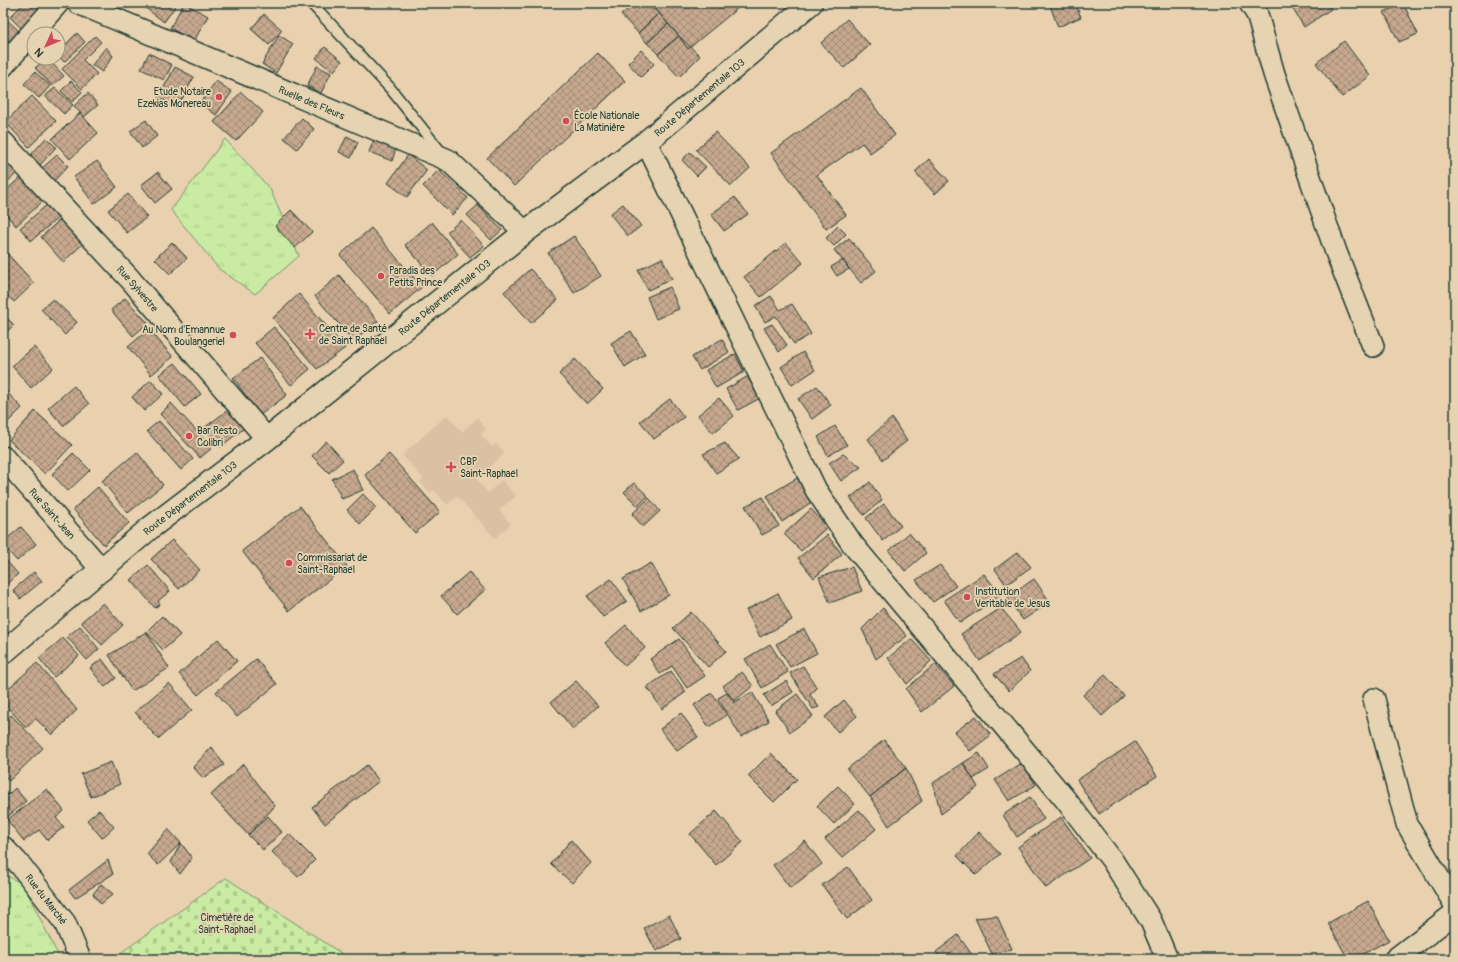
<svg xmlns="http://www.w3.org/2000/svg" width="1458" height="962" viewBox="0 0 1458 962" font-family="Pangolin,sans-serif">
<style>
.built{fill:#dbc1a3}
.grass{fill:url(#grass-tufts);stroke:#74946c}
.cemetery{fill:url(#cemetery-stones);stroke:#74946c}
.building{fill:url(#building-cross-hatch);stroke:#1f3d34}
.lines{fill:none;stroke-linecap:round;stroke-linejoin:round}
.lane-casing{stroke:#1f3d34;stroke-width:13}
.street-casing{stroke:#1f3d34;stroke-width:24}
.secondary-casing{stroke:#1f3d34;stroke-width:25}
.lane{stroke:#e6d3b1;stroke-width:10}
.street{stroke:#e6d3b1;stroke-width:21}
.secondary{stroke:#e6d3b1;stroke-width:22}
.poi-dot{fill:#d1495b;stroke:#e6d3b1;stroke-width:1.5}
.labels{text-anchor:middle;stroke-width:3.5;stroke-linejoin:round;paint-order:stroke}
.poi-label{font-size:10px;fill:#1f3d34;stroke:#e6d3b1;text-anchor:start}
.street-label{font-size:10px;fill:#1f3d34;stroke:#e6d3b1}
.park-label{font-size:10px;fill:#28463a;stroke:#e6d3b1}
</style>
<defs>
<pattern id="grass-tufts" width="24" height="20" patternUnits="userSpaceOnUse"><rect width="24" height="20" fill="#caeba3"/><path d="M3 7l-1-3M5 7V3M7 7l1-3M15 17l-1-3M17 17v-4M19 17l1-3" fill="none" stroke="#adca8d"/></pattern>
<pattern id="cemetery-stones" width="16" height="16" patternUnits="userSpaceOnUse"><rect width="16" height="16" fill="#caeba3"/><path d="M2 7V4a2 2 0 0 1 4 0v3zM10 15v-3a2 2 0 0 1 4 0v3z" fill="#adca8d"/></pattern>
<pattern id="building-cross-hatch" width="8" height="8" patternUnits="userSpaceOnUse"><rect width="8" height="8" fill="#c7a88e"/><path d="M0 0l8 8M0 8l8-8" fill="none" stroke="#a18a75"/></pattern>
</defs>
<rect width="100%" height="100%" fill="#e9d0af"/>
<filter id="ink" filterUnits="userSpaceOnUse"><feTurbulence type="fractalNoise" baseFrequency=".025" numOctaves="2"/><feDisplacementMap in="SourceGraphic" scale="8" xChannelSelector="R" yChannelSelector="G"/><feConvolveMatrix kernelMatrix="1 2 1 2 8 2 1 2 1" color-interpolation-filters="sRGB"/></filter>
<g filter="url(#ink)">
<path class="built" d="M447,415L462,432L477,418L486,429L481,435L492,447L496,444L505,453L476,479L488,493L502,480L516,496L499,510L511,524L495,538L457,496L447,505L434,490L430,493L420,482L423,478L402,455Z"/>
<path class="grass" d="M225,139L270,189L299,256L255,294L219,269L171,210Z
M3,874L23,884L60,959H3Z"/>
<path class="cemetery" d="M226,878L350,959H115V957Z"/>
<path class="building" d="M24,3H49L22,29L10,17Z
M139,3H176L177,4L164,22Z
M184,3L208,16L194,41L170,28Z
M635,3H643L659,13L638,33L621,15Z
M650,3H744L688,49L679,36Z
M1049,3H1075L1081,17L1058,27Z
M1289,3H1327L1331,9L1304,27Z
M1403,3L1418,34L1399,42L1384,12Z
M659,13L668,24L647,43L638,33Z
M264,14L282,30L269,45L251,29Z
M6,19L19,31L3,47V22Z
M847,19L870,45L844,68L821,43Z
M668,24L679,36L658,54L647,43Z
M77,33L85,42L64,62L58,55V52Z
M279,35L293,44L276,73L262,64Z
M95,36L101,42L83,60L97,74L82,89L62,69Z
M679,36L700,56L679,77L658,54Z
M1344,41L1370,76L1342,97L1316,63Z
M106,47L113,56L102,72L92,65Z
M325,47L342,61L333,72L316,58Z
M641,50L654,64L641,77L628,63Z
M149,53L172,65L164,80L141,69Z
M598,53L625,81L514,186L487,158Z
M47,58L64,76L52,86L35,68Z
M317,66L331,73L321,93L307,86Z
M175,67L194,77L177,108L158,98Z
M35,72L50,86L39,98L24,84Z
M71,81L82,92L72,102L61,91Z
M216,81L232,92L216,115L200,103Z
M55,88L73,105L64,114L45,96Z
M861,88L895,135L870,153L862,143L817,175L846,215L826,229L771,153Z
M241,92L263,112L236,141L214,122Z
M88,93L98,105L84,117L74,106Z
M32,96L56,121L29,147L5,122Z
M80,113L98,133L70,159L52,139Z
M302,118L314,129L297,149L284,138Z
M146,120L157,136L142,148L130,131Z
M715,132L750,168L731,186L696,150Z
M347,136L358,142L351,158L339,152Z
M375,137L397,145L392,161L369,152Z
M46,138L56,147L40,165L30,156Z
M690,152L706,167L697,176L682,160Z
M3,153L20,170L3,186Z
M57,155L68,166L53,182L41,169Z
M408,155L427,170L407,197L388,183Z
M929,159L949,181L935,194L915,172Z
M97,161L117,187L94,204L74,177Z
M439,170L468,198L452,215L423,186Z
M158,172L172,189L155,203L141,185Z
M22,176L44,200L16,226L3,211V193Z
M128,194L147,217L127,233L108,210Z
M735,197L748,214L724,231L711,214Z
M49,203L60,216L31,241L20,228Z
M623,204L641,226L628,236L610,214Z
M478,205L502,230L491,240L467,215Z
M291,210L312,232L295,248L275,226Z
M63,217L85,242L63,262L41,237Z
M461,220L484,246L470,257L447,232Z
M432,222L458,254L432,276L405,245Z
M838,226L846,234L834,246L826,238Z
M371,228L422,287L390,314L340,255Z
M574,236L601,276L574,293L548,253Z
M849,238L876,271L861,283L834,250Z
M172,242L187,258L170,274L155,259Z
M786,243L803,263L761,297L744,277Z
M3,249L34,283L14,302L3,291Z
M662,258L672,279L648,290L638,270Z
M843,260L849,269L837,276L831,267Z
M530,269L558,300L531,323L504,292Z
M339,275L378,321L353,341L315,296Z
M670,287L679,309L656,319L647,297Z
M299,294L345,348L317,369L273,318Z
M771,296L780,310L792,304L811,334L794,344L776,316L765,322L755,306Z
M125,298L148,323L133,336L111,310Z
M53,299L77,322L65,335L41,309Z
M3,314L14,325L3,335Z
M772,324L787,345L779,352L764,328Z
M274,327L310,369L291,385L255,343Z
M149,329L173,357L151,375L128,347Z
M631,331L645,354L625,367L611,343Z
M722,339L729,352L700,370L692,357Z
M34,347L53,368L31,388L12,366Z
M803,352L815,370L792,385L781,367Z
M735,354L744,372L716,388L706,370Z
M260,358L287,395L260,415L233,378Z
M575,359L603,389L587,404L559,374Z
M175,363L201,394L185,407L159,375Z
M752,374L764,396L738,410L726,389Z
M151,380L163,394L144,411L132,397Z
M74,386L89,404L63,426L48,408Z
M817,386L831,405L812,419L798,399Z
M3,388L22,408L3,427Z
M719,398L734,416L713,433L698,415Z
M670,399L684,417L654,439L640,421Z
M171,403L212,448L200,458L160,414Z
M232,407L247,426L220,447L204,428Z
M35,411L72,445L45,474L9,440Z
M892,418L907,441L883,460L868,439Z
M159,421L193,459L181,470L147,431Z
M835,426L847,445L828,456L818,437Z
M326,441L343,460L329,473L312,456Z
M725,443L739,459L716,473L703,454Z
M137,452L163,485L128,513L102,481Z
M73,453L90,470L68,491L52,474Z
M389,454L440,512L415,533L365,475Z
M843,454L861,467L841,481L829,463Z
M353,469L363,490L342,499L332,479Z
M797,478L813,501L782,522L767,496Z
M870,482L882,500L864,515L850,498Z
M634,483L648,496L638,506L624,492Z
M98,487L129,523L104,545L73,509Z
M363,494L376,508L360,524L347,510Z
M763,497L779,526L762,535L745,506Z
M649,498L660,511L643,527L632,514Z
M884,504L901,526L883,541L866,518Z
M300,506L347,566L289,611L242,551Z
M811,509L827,527L801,551L784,534Z
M21,527L36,544L17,561L3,545V542Z
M909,533L926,553L905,571L889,551Z
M827,535L842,554L814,578L798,558Z
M172,540L200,570L179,589L151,559Z
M1018,552L1031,567L1006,585L995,569Z
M3,557L18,574L3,587Z
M651,563L669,595L641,611L623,579Z
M148,565L170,591L158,601L160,604L155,608L131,580Z
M940,565L956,586L933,602L916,580Z
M852,567L862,591L830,603L819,577Z
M34,572L42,581L20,599L13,590Z
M469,572L485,590L457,614L441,596Z
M984,574L1001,595L960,623L944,600Z
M611,579L627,601L603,617L587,596Z
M1034,579L1050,602L1023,620L1007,598Z
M778,593L792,620L760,637L746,610Z
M103,603L123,625L102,645L81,622Z
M883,608L907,636L876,659L862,629Z
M1001,608L1021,632L980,661L961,634Z
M691,612L726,651L708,667L673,628Z
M162,616L180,635L163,650L146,632Z
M626,625L645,648L625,666L605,643Z
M80,626L99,649L87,660L67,637Z
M804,629L817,653L790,667L776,644Z
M146,632L169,668L132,691L109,655Z
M63,638L79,656L54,677L39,658Z
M218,639L237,661L198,695L179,674Z
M679,639L705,676L687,688L672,666L660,674L650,659Z
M911,639L931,661L907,684L888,658Z
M770,644L788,672L762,688L745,659Z
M1021,658L1030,671L1009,691L994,674Z
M102,659L116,678L105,687L90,668Z
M256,659L277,684L237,717L216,692Z
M37,663L77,710L52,735L36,719L26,728L3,702V693Z
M935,664L954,686L922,712L906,689Z
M803,666L817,688L810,695L819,707L813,709L790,673Z
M671,671L686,692L662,709L647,687Z
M742,672L753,686L734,701L723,686Z
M1105,675L1124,696L1102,716L1083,695Z
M576,681L598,706L573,729L551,702Z
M786,681L793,692L771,706L764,695Z
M169,683L192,710L158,739L135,712Z
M752,692L769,721L741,737L718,698L727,693L734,701L733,703Z
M712,693L727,715L709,727L694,705Z
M797,694L813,716L790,732L775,711Z
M844,700L857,716L838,732L825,717Z
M681,713L698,737L677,751L660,729Z
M11,715L43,748L9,781L3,774V723Z
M976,716L991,735L970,751L955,732Z
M884,740L906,768L870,797L847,769Z
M1135,742L1157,776L1099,814L1077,780Z
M212,747L224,765L203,778L193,767Z
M771,753L797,779L774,802L748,776Z
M979,753L989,769L973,779L963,763Z
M111,762L120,784L91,797L81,774Z
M963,763L978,787L941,814L933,783Z
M1022,763L1036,785L1009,801L995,780Z
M243,764L275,806L248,835L211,795Z
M367,765L379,781L325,824L312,807Z
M906,768L922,801L889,826L870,797Z
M838,786L855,804L834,824L817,806Z
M15,788L26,801L4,820L3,793L5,792L8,795Z
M47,789L64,811L56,818L64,827L47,840L39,830L24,841L7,820Z
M1030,797L1044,819L1017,837L1003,815Z
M99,810L114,827L102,838L87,820Z
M859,810L876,829L842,858L825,839Z
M716,811L743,842L716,865L690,834Z
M268,816L282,832L263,850L248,835Z
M1061,817L1090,858L1046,888L1018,847Z
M168,829L181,843L158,865L147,854Z
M979,832L1000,854L976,875L957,856Z
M289,834L315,860L298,877L272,852Z
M571,840L591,863L572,883L551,864Z
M805,841L822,864L790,888L773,865Z
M181,843L192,858L180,874L171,862Z
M108,860L113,874L75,898L69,890Z
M848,867L872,900L847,919L822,885Z
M101,884L113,894L101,904L93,894Z
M1368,901L1389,940L1354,959H1348L1328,923Z
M669,915L681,939L656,951L644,928Z
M997,916L1012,949L992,954L975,918Z
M958,935L975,959H941L936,952Z"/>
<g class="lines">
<g class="lane-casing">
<path id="lane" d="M311,3L390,88L441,152"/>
</g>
<g class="street-casing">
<g id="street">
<path id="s1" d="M78,3L448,160L525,232"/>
<path d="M1250,3L1257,14L1274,74L1336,252L1373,346"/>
<path d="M3,66L58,3"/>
<path id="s2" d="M3,142L130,279L267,439"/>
<path d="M646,142L816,490L853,545L1065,799L1112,860L1151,921L1167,959"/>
<path id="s3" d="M3,457L102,570"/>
<path d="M1374,699L1407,824L1455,905"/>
<path id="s4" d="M3,847L21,866L65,923L80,959"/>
<path d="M1395,959L1455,913"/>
</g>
</g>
<g class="secondary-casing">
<g id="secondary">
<path id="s5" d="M3,653L150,528L267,439L525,232L646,142L811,3"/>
</g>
</g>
<use href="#lane" class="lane"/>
<use href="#street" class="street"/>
<use href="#secondary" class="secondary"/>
</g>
</g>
<g class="poi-dot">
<circle cx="219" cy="97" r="4"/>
<circle cx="566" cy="121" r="4"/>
<circle cx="381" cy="276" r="4"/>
<path d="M308 328h4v4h4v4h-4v4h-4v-4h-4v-4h4z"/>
<circle cx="233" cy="335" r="4"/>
<circle cx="189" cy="436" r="4"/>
<path d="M449 461h4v4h4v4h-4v4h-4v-4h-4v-4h4z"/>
<circle cx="289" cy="563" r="4"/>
<circle cx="967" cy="597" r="4"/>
</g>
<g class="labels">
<g class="poi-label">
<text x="211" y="95" text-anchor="end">Etude Notaire<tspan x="211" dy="12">Ezekias Monereau</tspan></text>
<text x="574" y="119">École Nationale<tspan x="574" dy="12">La Matinière</tspan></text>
<text x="389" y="274">Paradis des<tspan x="389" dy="12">Petits Prince</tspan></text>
<text x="319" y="332">Centre de Santé<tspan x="319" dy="12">de Saint Raphaël</tspan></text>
<text x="225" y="333" text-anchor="end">Au Nom d'Emannue<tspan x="225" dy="12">Boulangeriel</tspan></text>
<text x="197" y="434">Bar Resto<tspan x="197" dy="12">Colibri</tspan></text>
<text x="460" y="465">CBP<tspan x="460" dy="12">Saint-Raphaël</tspan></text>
<text x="297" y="561">Commissariat de<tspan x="297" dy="12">Saint-Raphaël</tspan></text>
<text x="975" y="595">Institution<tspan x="975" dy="12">Veritable de Jesus</tspan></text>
</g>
<g class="street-label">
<text dy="4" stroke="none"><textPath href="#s5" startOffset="891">Route Départementale 103</textPath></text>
<text dy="4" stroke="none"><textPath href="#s1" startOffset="254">Ruelle des Fleurs</textPath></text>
<text dy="4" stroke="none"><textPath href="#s2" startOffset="199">Rue Sylvestre</textPath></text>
<text dy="4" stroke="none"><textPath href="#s5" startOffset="567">Route Départementale 103</textPath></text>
<text dy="4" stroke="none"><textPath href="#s5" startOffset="243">Route Départementale 103</textPath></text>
<text dy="4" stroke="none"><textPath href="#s3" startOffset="75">Rue Saint-Jean</textPath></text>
<text dy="4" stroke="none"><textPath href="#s4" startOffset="68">Rue du Marché</textPath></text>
</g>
<g class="park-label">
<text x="227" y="921">Cimetière de<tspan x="227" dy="12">Saint-Raphaël</tspan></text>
</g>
</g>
<rect width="1458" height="962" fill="none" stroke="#e6d3b1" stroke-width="16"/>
<rect x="8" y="8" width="1442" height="946" fill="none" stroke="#1f3d34" stroke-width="1.5" filter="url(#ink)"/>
<g transform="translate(46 46) rotate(226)"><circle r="19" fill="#e6d3b1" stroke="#96977f"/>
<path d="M0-3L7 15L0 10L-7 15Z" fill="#d1495b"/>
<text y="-6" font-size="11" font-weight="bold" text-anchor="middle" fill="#1f3d34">N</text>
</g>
</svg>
